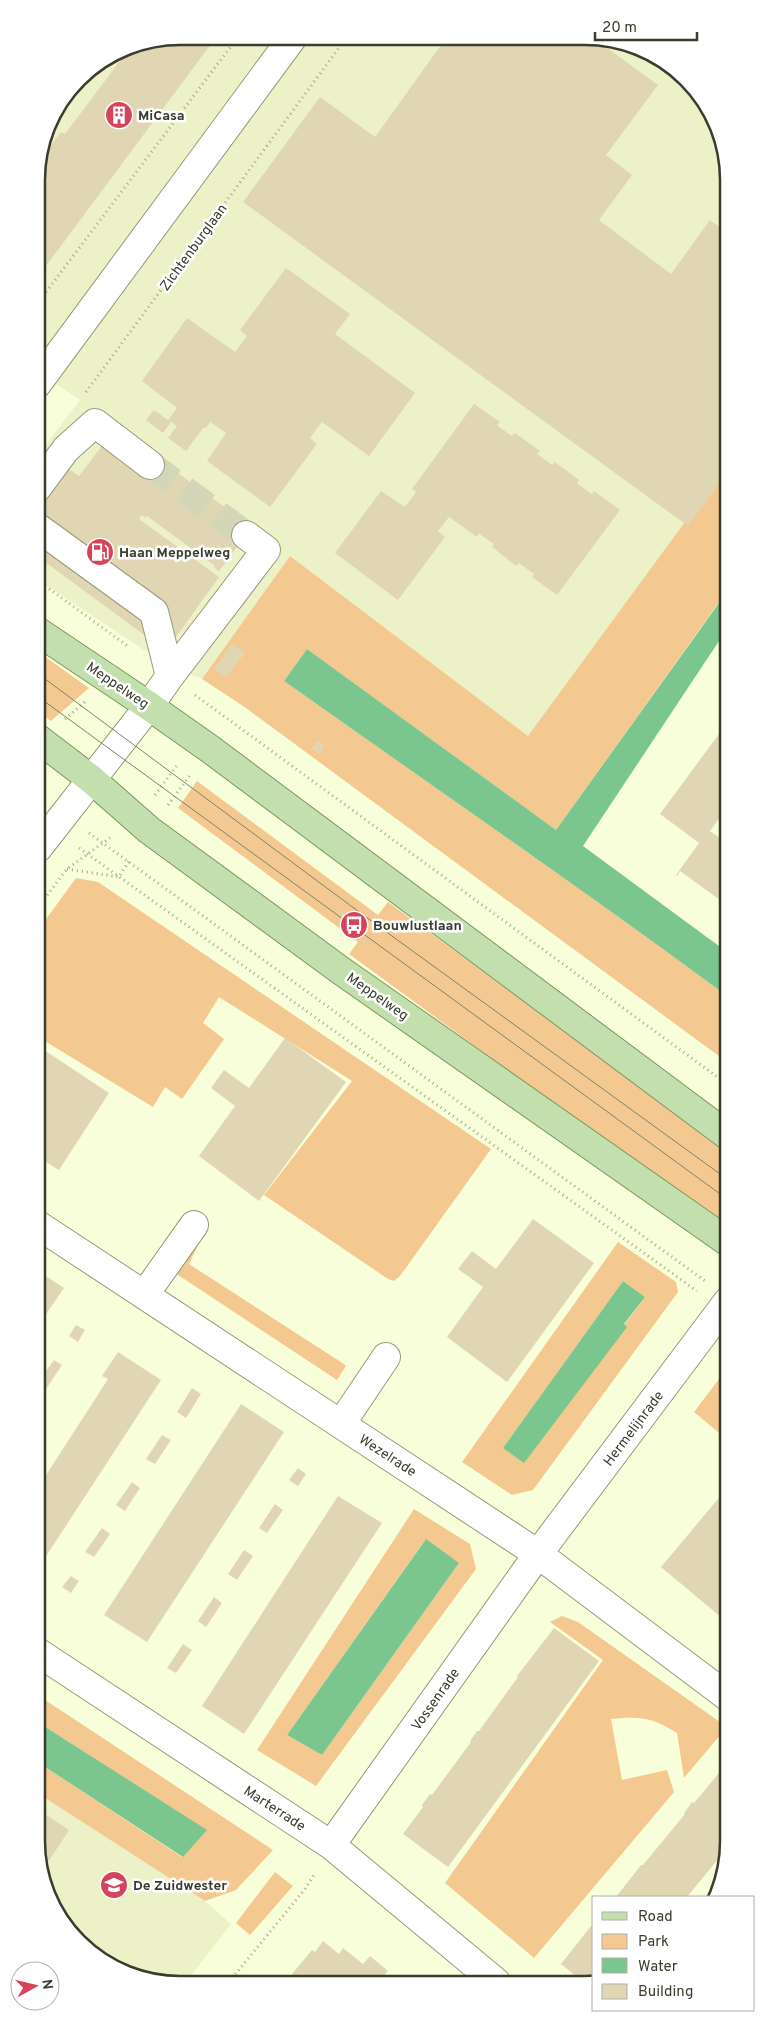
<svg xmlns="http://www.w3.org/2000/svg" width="765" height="2021" viewBox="0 0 765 2021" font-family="Overpass,sans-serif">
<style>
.built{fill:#edf1c8}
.green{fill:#f3c991;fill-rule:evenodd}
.water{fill:#7bc58f}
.building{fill:#e0d6b4}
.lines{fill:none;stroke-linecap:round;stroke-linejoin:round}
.minor-tunnel{stroke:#d3d7b8;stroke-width:28;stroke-dasharray:28 14;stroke-linecap:butt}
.minor-casing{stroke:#969a7a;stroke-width:30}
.major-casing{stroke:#7a985e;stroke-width:30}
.path{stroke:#a5a88e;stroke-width:3;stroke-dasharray:1 4;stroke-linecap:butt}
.minor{stroke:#fff;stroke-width:28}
.major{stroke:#c4dfae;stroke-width:28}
.tram{stroke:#7f826c;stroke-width:1}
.labels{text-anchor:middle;stroke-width:5;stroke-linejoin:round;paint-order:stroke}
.poi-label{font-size:14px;font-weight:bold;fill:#3a3c2e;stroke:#fff;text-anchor:start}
.street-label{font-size:14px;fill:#3a3c2e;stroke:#fff}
.rim{fill:none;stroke:#3a3c2e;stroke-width:2.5}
</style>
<rect width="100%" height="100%" fill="#f9feda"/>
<path class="built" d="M180,36L613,39L687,79L726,152L727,610L528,736L290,556L202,679L162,662L37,579V456L80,400L37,371V170L51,117L85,72L125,47Z
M39,1794L205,1901L231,1924L186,1982H152L79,1943L39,1869Z"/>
<path class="green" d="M726,466L727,591L556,830L307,649L284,681C432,786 581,888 727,996V1062L243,706L202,679L290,556L528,736Z
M37,651L89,688L51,721L37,711Z
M197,781L378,915L388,902L727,1150L728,1231L349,954L358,942L178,808Z
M76,878L98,882L491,1149L400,1276L394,1281L388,1279L264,1195L352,1081L219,997L203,1023L224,1039L182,1099L165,1087L153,1107L38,1037V930Z
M191,1241L198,1245L189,1264L344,1364L346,1366L337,1380L172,1271Z
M618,1242L676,1282L678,1292L533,1490L512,1495L462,1462ZM623,1281L645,1297L624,1325L503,1448Z
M728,1367V1443L725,1438L694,1412Z
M414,1509L470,1544L476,1569L316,1786L257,1750ZM425,1540L459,1563L322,1755L287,1735Z
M562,1616L578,1622L727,1727L684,1778L677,1733C651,1717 641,1716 611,1719L622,1780L667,1770L674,1792L534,1958L445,1883L603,1660L550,1622Z
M39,1696L273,1850L236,1890L205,1901L39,1794V1763L182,1857L206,1830L39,1723Z
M275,1872L293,1886L250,1935L236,1923Z"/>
<path class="water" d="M727,592V629L583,846L727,952V996C581,888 432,786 284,681L307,649L556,830Z
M623,1281L645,1297L624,1324L627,1327L524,1463L503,1448Z
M426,1539L459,1563L322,1755L287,1735Z
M39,1723L207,1830L183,1857L39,1763Z"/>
<path class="building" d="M180,36H217L43,270L45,272L37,284V170L39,161L61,132L65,134L131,46Z
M446,38L595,39L658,85L606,155L632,175L599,220L671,274L710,220L726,232V474L688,526L243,202L320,97L375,137Z
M286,268L350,314L335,334L415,393L369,456L322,422L310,438L317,444L270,507L207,461L226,433L210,422L206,428H203L186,451L168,438L177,426L171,422L163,433L146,420L154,410L168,420L177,408L142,381L187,318L235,352L247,336L240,330Z
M474,404L500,422L497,425L499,427L512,436L515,433L540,451L537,454L552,465L555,462L579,480L577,483L590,493L592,494L594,491L620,510L557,595L532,577L534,574L519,563L516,566L492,547L494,544L481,535L479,533L477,537L449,517L438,531L445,537L398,600L335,553L381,491L405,507L416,492L412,489Z
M105,442L156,457L252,527L219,571L214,568L215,566L147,516L145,518L142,515L139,519L219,577L166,651L37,556V494L59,462L79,476Z
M232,644L245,653L226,678L214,669Z
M727,723V808L710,831L727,843V905L680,871L677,876L676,875L699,843L660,814Z
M317,741L325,746L319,754L312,748Z
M285,1038L346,1082L259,1201L199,1156L235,1106L211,1088L224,1070L249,1088Z
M38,1046L109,1093L59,1170L38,1157Z
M533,1219L594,1263L507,1382L447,1337L483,1287L458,1269L472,1251L496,1269Z
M38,1271L64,1288L38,1326Z
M76,1325L85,1330L78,1342L69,1336Z
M118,1352L161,1380L39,1567V1486L108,1379L102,1376Z
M54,1360L62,1365L46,1389L38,1382Z
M192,1388L201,1394L186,1418L177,1412Z
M241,1404L284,1432L147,1642L104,1615Z
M162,1435L171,1440L155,1464L146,1459Z
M298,1468L306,1474L298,1486L289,1480Z
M132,1482L140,1488L125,1511L116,1505Z
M728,1487V1623L661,1567Z
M338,1496L382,1523L244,1734L202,1706Z
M275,1504L283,1510L267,1533L259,1528Z
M102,1528L110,1534L94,1557L85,1552Z
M244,1550L253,1556L237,1580L228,1574Z
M71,1576L79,1581L71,1593L62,1587Z
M214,1597L222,1603L206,1627L198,1621Z
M554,1628L599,1661L448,1867L403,1834L423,1807L422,1805L430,1794L432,1795L471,1742L470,1741L477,1731H479L518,1677L517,1676Z
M183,1644L192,1650L176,1673L167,1668Z
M724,1767L728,1770V1847L687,1897H616L641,1865H643L685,1814L684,1813L692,1802L694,1803Z
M39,1810L69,1830L41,1873L39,1869Z
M594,1925V1982H583L561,1964L591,1926L592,1927Z
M74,1935L92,1949L91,1950L79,1943Z
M323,1941L339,1954L343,1948L363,1964L370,1956L388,1971L381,1979L385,1982H291L295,1977L292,1974L312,1950L315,1952Z"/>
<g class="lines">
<path class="minor-tunnel" d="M150,465L246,535"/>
<g class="minor-casing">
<path id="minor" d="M37,384L293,37
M37,488L66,449L95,423L150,465
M37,527L154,612L170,676L149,706L38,848
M170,676L266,550L246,535
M38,1225L538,1554L728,1697
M145,1294L194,1225
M341,1424L386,1357
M39,1653L331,1845L496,1982
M331,1845L538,1554L728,1301"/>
</g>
<g class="major-casing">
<path id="major" d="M37,631L149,706L210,749L727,1135
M37,738L91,779L149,830L340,970L728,1242"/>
</g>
<path class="path" d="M37,304L238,37
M86,392L347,37
M37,580L129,647
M195,695L727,1084
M65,719L85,702
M155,795L178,764
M168,805L191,774
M89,833L705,1281
M79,848L697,1291
M67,869L119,877L129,861
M38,907L67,869L111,837
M229,1982L305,1889L315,1873"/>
<use href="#minor" class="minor"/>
<use href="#major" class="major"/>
<path class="tram" d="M37,673L374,923L727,1179
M37,696L727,1199"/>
</g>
<defs>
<g id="building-disc" transform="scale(1.4375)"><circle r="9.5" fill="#d5445a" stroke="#fff"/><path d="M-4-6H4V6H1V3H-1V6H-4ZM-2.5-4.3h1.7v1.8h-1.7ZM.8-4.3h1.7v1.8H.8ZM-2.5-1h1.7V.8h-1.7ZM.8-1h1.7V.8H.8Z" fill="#fff"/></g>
<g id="fuel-disc" transform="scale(1.4375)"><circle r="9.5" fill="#d5445a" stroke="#fff"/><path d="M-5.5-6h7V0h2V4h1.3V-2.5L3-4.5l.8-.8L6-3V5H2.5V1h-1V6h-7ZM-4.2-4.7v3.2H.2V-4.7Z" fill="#fff"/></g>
<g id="bus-disc" transform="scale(1.4375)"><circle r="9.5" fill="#d5445a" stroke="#fff"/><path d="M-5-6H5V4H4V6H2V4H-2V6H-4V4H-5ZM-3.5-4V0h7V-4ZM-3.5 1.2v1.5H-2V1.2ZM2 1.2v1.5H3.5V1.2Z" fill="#fff"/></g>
<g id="school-disc" transform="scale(1.4375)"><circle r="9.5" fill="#d5445a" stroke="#fff"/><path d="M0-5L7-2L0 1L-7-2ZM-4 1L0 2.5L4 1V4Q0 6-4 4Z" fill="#fff"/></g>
</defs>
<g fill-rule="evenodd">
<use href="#building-disc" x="119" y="115"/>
<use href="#fuel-disc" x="100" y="552"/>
<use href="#bus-disc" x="354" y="925"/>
<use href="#school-disc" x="114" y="1885"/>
</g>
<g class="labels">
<g class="poi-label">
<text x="138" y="120">MiCasa</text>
<text x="119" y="557">Haan Meppelweg</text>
<text x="373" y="930">Bouwlustlaan</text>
<text x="133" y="1890">De Zuidwester</text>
</g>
<g class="street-label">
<text transform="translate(193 247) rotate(-54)" y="5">Zichtenburglaan</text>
<text transform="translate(118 685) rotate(34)" y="5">Meppelweg</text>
<text transform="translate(378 996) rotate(35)" y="5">Meppelweg</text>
<text transform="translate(633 1428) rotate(-53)" y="5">Hermelijnrade</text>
<text transform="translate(388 1455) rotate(33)" y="5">Wezelrade</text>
<text transform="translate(435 1699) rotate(-55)" y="5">Vossenrade</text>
<text transform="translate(275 1808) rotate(33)" y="5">Marterrade</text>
</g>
</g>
<path d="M0 0H765V2021H0ZM180 45H585A135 135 0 0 1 720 180V1841A135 135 0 0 1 585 1976H180A135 135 0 0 1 45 1841V180A135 135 0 0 1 180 45Z" fill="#fff" fill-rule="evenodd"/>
<path class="rim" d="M180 45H585A135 135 0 0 1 720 180V1841A135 135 0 0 1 585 1976H180A135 135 0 0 1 45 1841V180A135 135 0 0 1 180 45Z"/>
<rect x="592" y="1896" width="162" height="115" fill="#ffffff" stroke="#b0b1ab"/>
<rect x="602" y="1912" width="25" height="8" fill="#c4dfae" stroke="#b0b1ab"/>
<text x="638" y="1921" font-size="15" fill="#3a3c2e">Road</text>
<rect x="602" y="1934" width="25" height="15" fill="#f3c991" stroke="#b0b1ab"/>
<text x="638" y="1946" font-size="15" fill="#3a3c2e">Park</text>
<rect x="602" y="1958" width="25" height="15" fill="#7bc58f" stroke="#b0b1ab"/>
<text x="638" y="1971" font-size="15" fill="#3a3c2e">Water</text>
<rect x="602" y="1984" width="25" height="15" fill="#e0d6b4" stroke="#b0b1ab"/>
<text x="638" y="1996" font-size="15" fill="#3a3c2e">Building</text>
<g transform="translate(35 1986) rotate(82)"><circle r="24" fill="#ffffff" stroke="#b0b1ab"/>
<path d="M0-4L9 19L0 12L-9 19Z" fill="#d5445a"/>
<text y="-8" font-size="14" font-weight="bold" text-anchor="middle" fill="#3a3c2e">N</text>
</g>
<path d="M595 32v8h102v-8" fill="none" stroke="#3a3c2e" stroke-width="2.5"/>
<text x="602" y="32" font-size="15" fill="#3a3c2e" stroke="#ffffff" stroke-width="4" paint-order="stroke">20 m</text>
</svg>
